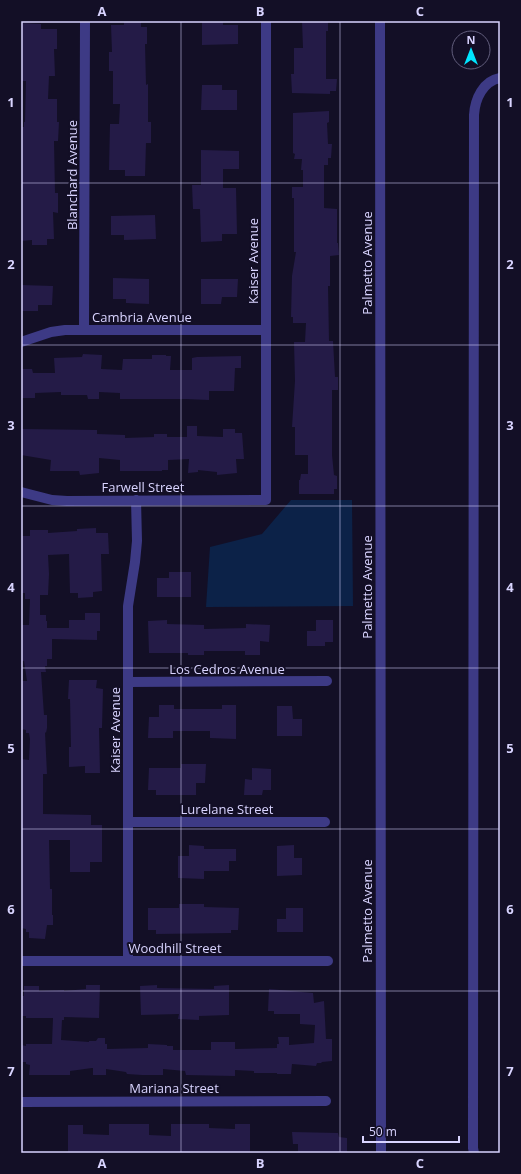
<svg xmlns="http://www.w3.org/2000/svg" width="521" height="1174" viewBox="0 0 521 1174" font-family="'Open Sans',sans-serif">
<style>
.water{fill:#0c2248}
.building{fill:#241b47}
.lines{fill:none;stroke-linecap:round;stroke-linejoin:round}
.minor{stroke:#3d3a85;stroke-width:10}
.grid{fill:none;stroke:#d9d4ff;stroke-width:1;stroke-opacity:0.55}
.labels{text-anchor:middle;stroke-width:4;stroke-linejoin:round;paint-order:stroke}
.street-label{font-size:13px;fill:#d9d4ff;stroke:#130f26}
.neatline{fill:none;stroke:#d9d4ff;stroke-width:1.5}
.grid-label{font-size:13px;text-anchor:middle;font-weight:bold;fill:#d9d4ff}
</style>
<rect width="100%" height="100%" fill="#130f26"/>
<path class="water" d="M291,500H352L353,606L206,607L210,547L262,534Z"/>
<path class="building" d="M124,21H141V27H147V44H145L146,85L148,84V122H151V143H146L145,176H125V170H109L110,124H119L120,104H113V71H109V52H112L111,25H124Z
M202,21H223V25H238V44L202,45Z
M302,21H328V31H326V79H337L336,91H330V94L292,93L291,74H294V48H303Z
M21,23L41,24V29H57V49H54L55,76H49L48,99H57V122H59L58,141H54L55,193H58V213L53,212L54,239H47V245H32V240L21,241V127H24V122H25L26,81H21Z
M202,85H222V90H237V110H201Z
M329,111V122L327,123L328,144H332L331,158H328V165H324V208L337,209V243H338L339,255L330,256V286H328L329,341H333L335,377H338V390H332V455L334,475L337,476V489H334V494H299V480H300L301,474H308V455H295V427H292L295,381L294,342H305L306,323H293V317H291L292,276L296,252H294V198H292V187H303V170H301L302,159H294L295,154L293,153V113Z
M201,150L239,151V169H223V188H236L237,234H222V241L201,242L200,209H193L192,185H201Z
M155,215L156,239L124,240V235H111V216Z
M113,278L149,279V304L126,303V299H113Z
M201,279H238L237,297H222L221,304H201Z
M21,285L53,286L52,305H38V311H21Z
M83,354L102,355L101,369L122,370L123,359H152V355H166V356H171L170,370H192V358L197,357L241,356V368H235L234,391H209V400L186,399H120V393L99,392V399H88L87,395H61V392L35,393V398H21V369H32L33,373H55L54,358L82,357Z
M187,426H197V436L223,437V429H235V433H242L244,459H236L237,473L217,475V472L198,470V472L188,473L189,459L168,460V470H162V471H120V460L99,458V473L80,475L79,471H50L51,460L21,455V429L97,430V434L125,435V438L154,437V434H167V437H187Z
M96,528V533H108L109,554H101L102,591L93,592V597L78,598V593H70L69,554L48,555L49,574L48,595H40V615H46V621H47V628H69V620H85V613H100V631H97V640L52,639V659H47V666H45L46,672H41L44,715H47V728L46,733L45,732L47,774H43V814L91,815V825H102V862H90V872H70V840H49L50,889H52V915H53V925H47L45,939L29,938V932H26V929L21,928V759L29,760L30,739L29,733H26V730L21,729V681H27L24,661H21V625H29L30,599H25V593H21V536H30V530H48V533L77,531V529Z
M169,572H191V597H157V578H169Z
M167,620V624L204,625V629L246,628V624L270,625L269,642L260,641V655H245V651H204V655H188V653H149L148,621Z
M316,620H333V642H325V646H307V631H316Z
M69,680H97L96,688L103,689L102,728H99L100,773H85V766L69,767V747H71L70,699H68Z
M159,705H174V709H222V705H236V739L210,738V731H173V738H148L149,717H159Z
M277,706H292L293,719H302V736H277Z
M181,764H206L205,783H196V795H156V790H148L149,768H181Z
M252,768L271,769V790H263L262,795H244L245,779L252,780Z
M189,845L204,846V849H236V861H229V871H204V879L178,878V856H189Z
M294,845V858H302V875L277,876V846Z
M179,904H204V907L239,908L238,930H231V933L156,934V930H148V908H179Z
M286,908H303V932H277V919H286Z
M86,985H100L99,1018L64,1017V1020H62L61,1040L89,1042V1041H96L98,1038H105V1044H107V1049L148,1048V1044L167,1045V1046H173V1050H211V1042H235V1049L277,1048V1044H279L278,1037H289V1045L314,1043L315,1025L300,1024V1014H274V1011H268L269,989L313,993L314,1003L324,1001L326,1039H332V1061L322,1062L321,1063H317L316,1066L292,1064L291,1074H277V1073H254V1071L235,1070V1076L186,1075L185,1071L163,1069V1075H142L127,1074L126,1072L106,1069V1075H93V1068H92L70,1071V1075H29L30,1065L26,1064V1062H21V1045L26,1046V1044H52L53,1018H26V1016H21V996H24V986H39V991L64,990V991L86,989Z
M157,985V988L214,989V986L229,985V1015L199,1016V1020L178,1019L179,1014L141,1015L140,986Z
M109,1124H149V1135L171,1136V1124H209V1128L235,1129V1124H250V1153H68V1125H83V1134L109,1135Z
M292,1132L338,1133L339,1137L347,1138V1153H298V1144H293Z"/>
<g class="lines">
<path class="minor" d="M380,21L381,1153
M84,330L85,21
M21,342L51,332L65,330H266
M21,492L52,500L67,501L266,500V21
M128,682L327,681
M129,822H325
M21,961H328
M128,961V606L135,562L137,541L136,500
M21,1102L326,1101
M474,1153L473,1148V1125L474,115C475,99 483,81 500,78"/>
</g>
<path class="grid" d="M181,21V1153M340,21V1153M21,183H500M21,345H500M21,506H500M21,668H500M21,829H500M21,991H500"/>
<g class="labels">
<g class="street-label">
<text transform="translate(72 175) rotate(-90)" y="5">Blanchard Avenue</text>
<text transform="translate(253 261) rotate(-90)" y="5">Kaiser Avenue</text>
<text transform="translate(367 263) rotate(-90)" y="5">Palmetto Avenue</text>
<text x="142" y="322">Cambria Avenue</text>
<text x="143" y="492">Farwell Street</text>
<text transform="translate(367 587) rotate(-90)" y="5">Palmetto Avenue</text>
<text x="227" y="674">Los Cedros Avenue</text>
<text transform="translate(115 730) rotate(-90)" y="5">Kaiser Avenue</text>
<text x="227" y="814">Lurelane Street</text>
<text transform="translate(367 911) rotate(-90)" y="5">Palmetto Avenue</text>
<text x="175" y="953">Woodhill Street</text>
<text x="174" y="1093">Mariana Street</text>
</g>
</g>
<rect width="521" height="1174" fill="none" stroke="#130f26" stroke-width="44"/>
<g transform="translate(471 50)"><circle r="19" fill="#130f26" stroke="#625e7d"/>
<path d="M0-3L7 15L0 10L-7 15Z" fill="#00e5ff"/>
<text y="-6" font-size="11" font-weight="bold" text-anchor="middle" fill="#d9d4ff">N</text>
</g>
<path d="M363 1136v6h96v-6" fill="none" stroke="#d9d4ff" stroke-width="2"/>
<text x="369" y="1136" font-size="12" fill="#d9d4ff" stroke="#130f26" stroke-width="3" paint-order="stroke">50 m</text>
<rect x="22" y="22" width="477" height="1130" class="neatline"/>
<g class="grid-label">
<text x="102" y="16">A</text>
<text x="260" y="16">B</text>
<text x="420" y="16">C</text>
<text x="11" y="107">1</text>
<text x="510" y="107">1</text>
<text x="11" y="269">2</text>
<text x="510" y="269">2</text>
<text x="11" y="430">3</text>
<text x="510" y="430">3</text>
<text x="11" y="592">4</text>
<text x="510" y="592">4</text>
<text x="11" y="753">5</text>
<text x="510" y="753">5</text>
<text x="11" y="914">6</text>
<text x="510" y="914">6</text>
<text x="11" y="1076">7</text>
<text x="510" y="1076">7</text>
<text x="102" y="1168">A</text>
<text x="260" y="1168">B</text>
<text x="420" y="1168">C</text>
</g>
</svg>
